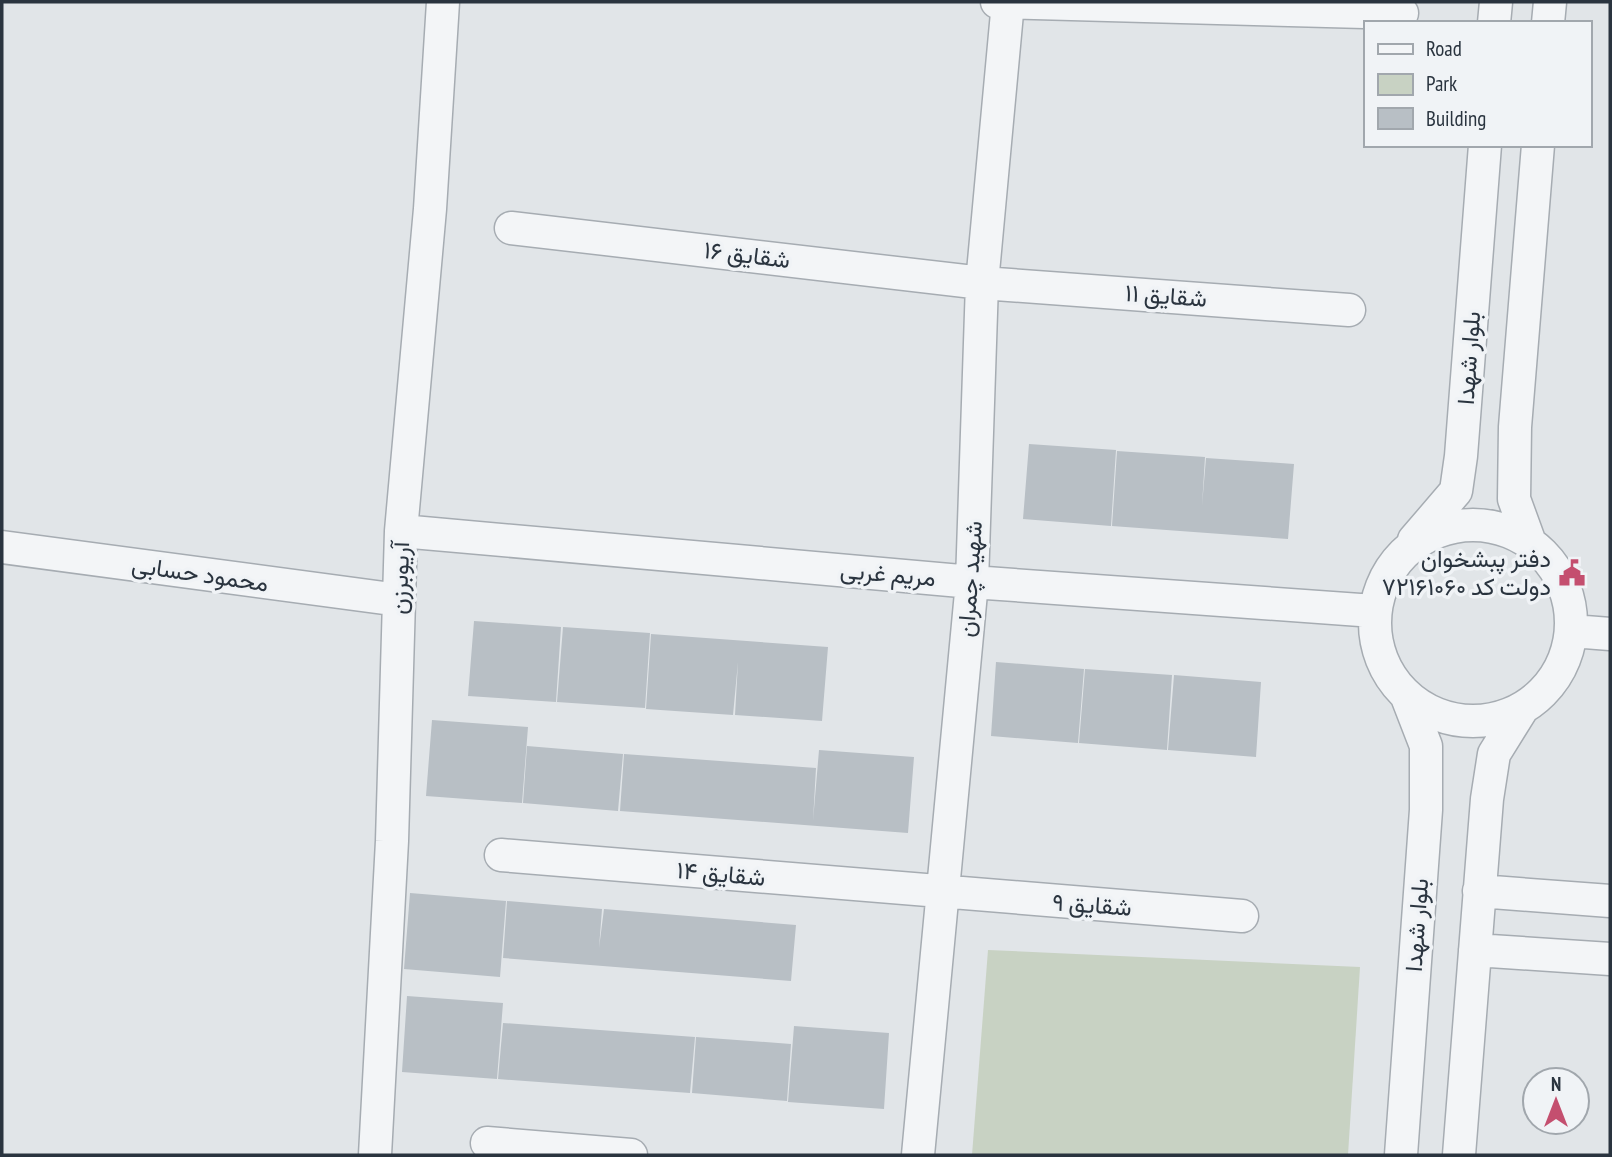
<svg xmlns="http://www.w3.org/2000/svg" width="1612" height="1157" viewBox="0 0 1612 1157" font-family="'PT Sans Narrow',Vazirmatn,sans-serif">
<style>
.green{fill:#c8d2c3}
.building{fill:#b8bfc5}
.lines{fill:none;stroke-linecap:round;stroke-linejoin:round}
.minor-casing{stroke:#a6acb2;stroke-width:35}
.minor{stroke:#f3f5f7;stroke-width:32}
.labels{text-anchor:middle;stroke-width:7;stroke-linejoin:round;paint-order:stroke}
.street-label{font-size:24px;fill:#2a343f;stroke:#f0f3f6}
.poi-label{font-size:24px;fill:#2a343f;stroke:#f0f3f6;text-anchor:end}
</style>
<rect width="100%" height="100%" fill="#e1e5e8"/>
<path class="green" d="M988,950L1360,967L1348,1155H972Z"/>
<path class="building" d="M1029,444L1116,450L1111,526L1023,519Z
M1117,451L1205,457L1202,506L1206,458L1294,464L1288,539L1112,526Z
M474,621L561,627L556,702L468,696Z
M563,627L650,633L645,708L557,702Z
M651,634L828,647L822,721L735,715L738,662L733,715L646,709Z
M996,662L1084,669L1078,743L991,736Z
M1085,669L1172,675L1167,750L1079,743Z
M1174,675L1261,682L1256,757L1168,750Z
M432,720L528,727L522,803L426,796Z
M527,746L623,754L618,811L523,803Z
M819,750L914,757L908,833L620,811L624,754L816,768L813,821Z
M410,893L506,901L500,977L404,969Z
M507,901L602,909L599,948L604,909L796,925L791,981L503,958Z
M407,996L503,1003L497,1079L402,1072Z
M503,1023L695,1037L690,1093L498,1079Z
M794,1026L889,1033L884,1109L788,1102Z
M696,1037L791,1044L787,1101L692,1093Z"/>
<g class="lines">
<g class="minor-casing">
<path id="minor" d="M997,2L1402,13
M1494,23L1496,2
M1548,23L1550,2
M511,228L982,283L1349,310
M1375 623a98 98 0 1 1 196 0a98 98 0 1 1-196 0Z
M401,531L972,582L1374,611
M1414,540L1456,491L1461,456L1485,145
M1530,543L1514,499L1515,427L1538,145
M2,547L399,600
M1572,631L1610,634
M501,855L1242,916
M1479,891L1610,901
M1475,950L1610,959
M487,1143L631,1155
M375,1155L392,841L401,531L430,209L443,2
M918,1155L972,582L982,283L1008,2
M1401,1155L1426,810V746L1407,697
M1459,1155L1487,799L1494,754L1522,709"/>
</g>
<use href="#minor" class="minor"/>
</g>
<defs>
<g id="civic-bare" transform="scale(2.1)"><path d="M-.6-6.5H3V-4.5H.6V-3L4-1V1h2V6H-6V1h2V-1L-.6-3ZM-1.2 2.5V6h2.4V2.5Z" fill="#c44f6f" stroke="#f0f3f6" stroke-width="2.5" paint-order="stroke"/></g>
</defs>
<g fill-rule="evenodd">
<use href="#civic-bare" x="1572" y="573"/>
</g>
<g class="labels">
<g class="street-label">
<text transform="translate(747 255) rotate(7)" y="8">شقایق ۱۶</text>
<text transform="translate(1166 296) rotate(4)" y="8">شقایق ۱۱</text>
<text transform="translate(1469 358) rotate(-86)" y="8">بلوار شهدا</text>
<text transform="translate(200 574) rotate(8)" y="8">محمود حسابی</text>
<text transform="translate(888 574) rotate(5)" y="8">مریم غربی</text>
<text transform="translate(400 578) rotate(-88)" y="8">آریوبرزن</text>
<text transform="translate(970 579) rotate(-86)" y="8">شهید چمران</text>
<text transform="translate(721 874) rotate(5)" y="8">شقایق ۱۴</text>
<text transform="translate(1092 905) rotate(4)" y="8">شقایق ۹</text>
<text transform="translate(1417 925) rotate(-86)" y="8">بلوار شهدا</text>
</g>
<g class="poi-label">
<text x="1551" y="567">دفتر پبشخوان<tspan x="1551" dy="28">دولت کد ۷۲۱۶۱۰۶۰</tspan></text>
</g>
</g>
<rect width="1612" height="1157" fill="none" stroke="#2a343f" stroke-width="7"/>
<rect x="1364" y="21" width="228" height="126" fill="#f0f3f6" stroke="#a1a7ad" stroke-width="2"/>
<rect x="1378" y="44" width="35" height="10" fill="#f3f5f7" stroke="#a1a7ad" stroke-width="2"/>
<text x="1426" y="56" font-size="21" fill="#2a343f">Road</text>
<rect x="1378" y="74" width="35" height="21" fill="#c8d2c3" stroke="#a1a7ad" stroke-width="2"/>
<text x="1426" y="91" font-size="21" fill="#2a343f">Park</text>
<rect x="1378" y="108" width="35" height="21" fill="#b8bfc5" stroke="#a1a7ad" stroke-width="2"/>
<text x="1426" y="126" font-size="21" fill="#2a343f">Building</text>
<g transform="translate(1556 1101)"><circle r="33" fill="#f0f3f6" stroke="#a1a7ad" stroke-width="2"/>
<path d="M0-5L12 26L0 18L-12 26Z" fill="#c44f6f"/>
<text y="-10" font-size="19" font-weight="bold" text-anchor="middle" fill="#2a343f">N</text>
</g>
</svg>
